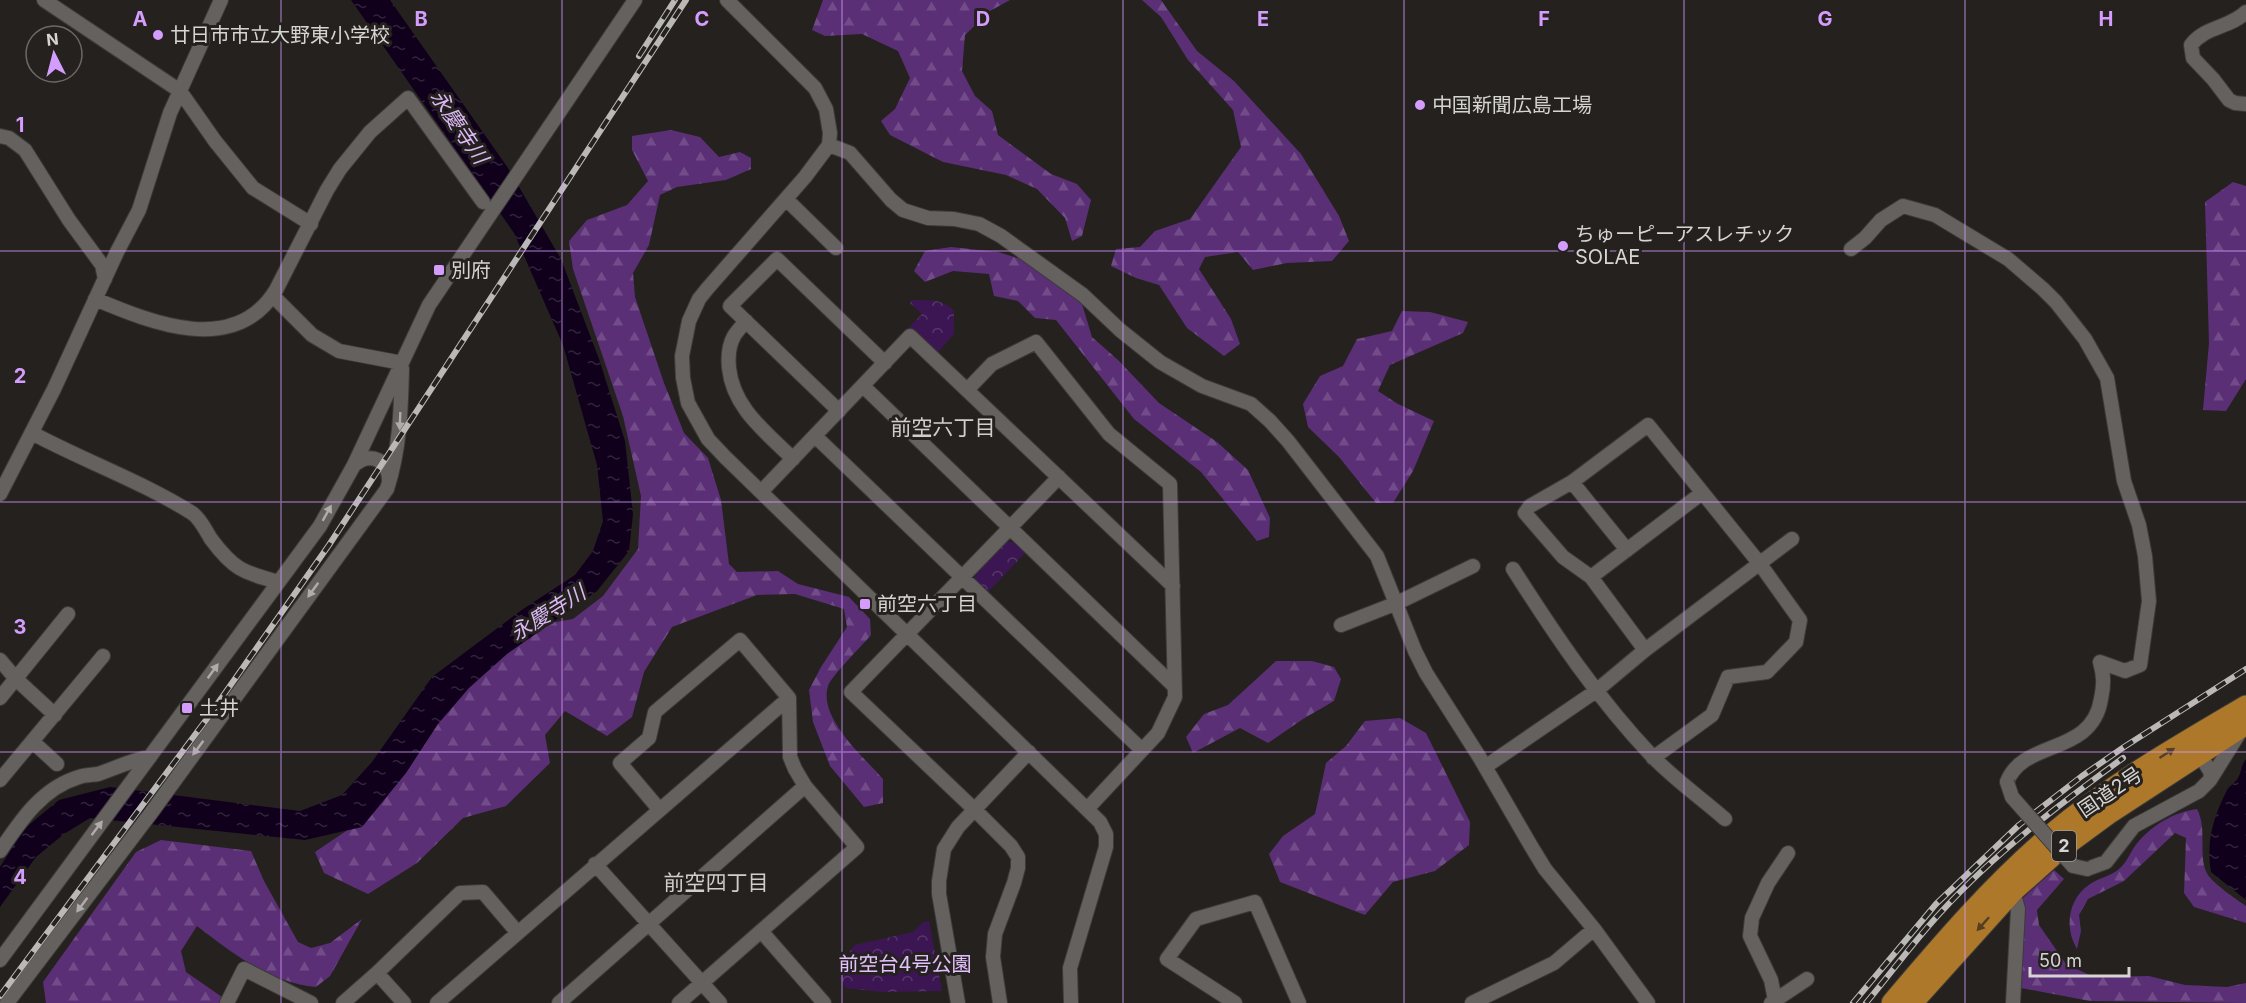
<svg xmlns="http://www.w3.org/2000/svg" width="2246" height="1003" viewBox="0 0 2246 1003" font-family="Inter,'Noto Sans JP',sans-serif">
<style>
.forest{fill:url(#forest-firs)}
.park{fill:url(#park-crowns)}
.water{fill:url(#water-ripples)}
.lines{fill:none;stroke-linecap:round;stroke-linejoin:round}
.minor-casing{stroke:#3d3b39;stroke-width:16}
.highway-casing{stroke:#3d3b39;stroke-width:23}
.minor{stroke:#64615e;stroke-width:14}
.highway{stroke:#ad782a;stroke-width:21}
.rail-casing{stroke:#bbb9b7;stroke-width:6}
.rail{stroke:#24211e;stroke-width:4;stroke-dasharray:11;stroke-linecap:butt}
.minor-bridge-casing{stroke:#3d3b39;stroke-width:16;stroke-linecap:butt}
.minor-bridge{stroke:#64615e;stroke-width:14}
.oneway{fill:#afacaa}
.oneway2{fill:#543f22}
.grid{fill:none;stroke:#d49cfc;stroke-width:1.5;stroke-opacity:0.55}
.poi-dot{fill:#d49cfc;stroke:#24211e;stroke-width:2}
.labels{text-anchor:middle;stroke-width:6;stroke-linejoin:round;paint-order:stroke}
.shield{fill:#24211e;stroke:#a19f9d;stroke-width:1.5}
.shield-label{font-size:18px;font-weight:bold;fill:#d7d5d3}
.poi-label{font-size:20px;fill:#d7d5d3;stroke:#24211e;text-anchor:start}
.street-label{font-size:20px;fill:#d7d5d3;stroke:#24211e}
.park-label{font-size:20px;fill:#e2c0fc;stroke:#24211e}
.water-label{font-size:21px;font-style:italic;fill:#dcb9f6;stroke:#24211e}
.neighbourhood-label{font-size:21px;fill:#d1ceca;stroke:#24211e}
.grid-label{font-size:20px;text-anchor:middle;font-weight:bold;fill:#d49cfc;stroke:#24211e;stroke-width:6;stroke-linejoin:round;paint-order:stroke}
</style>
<defs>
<pattern id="forest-firs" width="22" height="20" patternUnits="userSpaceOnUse" patternTransform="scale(1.5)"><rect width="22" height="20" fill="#5a2f76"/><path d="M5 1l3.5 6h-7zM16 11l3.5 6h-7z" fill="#714c89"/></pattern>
<pattern id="park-crowns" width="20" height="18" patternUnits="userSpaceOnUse" patternTransform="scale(1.5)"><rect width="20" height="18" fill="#3c1653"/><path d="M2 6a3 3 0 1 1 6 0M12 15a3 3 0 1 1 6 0" fill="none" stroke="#57376b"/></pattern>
<pattern id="water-ripples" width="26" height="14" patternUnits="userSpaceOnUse" patternTransform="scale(1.5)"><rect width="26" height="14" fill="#10001c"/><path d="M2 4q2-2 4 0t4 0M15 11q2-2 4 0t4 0" fill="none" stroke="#32243c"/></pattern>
</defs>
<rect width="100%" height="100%" fill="#24211e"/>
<path class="forest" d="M823,0H1010L990,11L965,35L962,71L975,96L992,111L998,135L1051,174L1077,184L1091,200L1082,236L1072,241L1065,218L1037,189L1006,175L943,162L890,135L881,121L895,109L910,78L898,51L862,34L825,36L812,30Z
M1142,0H1161L1197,51L1234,81L1301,154L1339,216L1349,241L1332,261L1287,263L1253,270L1238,252L1205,257L1199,269L1231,319L1240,344L1224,356L1187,328L1159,285L1136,278L1111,266L1116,249L1140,247L1155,231L1190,219L1241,147L1233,110L1188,60L1161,17Z
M671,130L700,137L719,157L740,152L751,158V169L726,180L677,187L660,195L649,245L633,273L635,297L664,383L684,433L708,458L721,500L729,564L737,572L778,571L798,584L849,597L870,619L871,635C862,646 832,675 828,686C818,718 864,757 883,779V803L864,807L830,766L813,722L809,690L821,667L847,627L844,609L795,594L757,595L672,627L644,672L632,717L607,736L565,711L545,735L550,763L506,806L463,818L417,863L368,894L324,873L315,852L355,825L510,630L573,619L603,596L638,549L641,496L623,416L573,269L569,241L587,220L627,205L648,181L632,150V136Z
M2233,182L2246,186V379L2226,411L2203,410L2209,343L2205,202Z
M951,247L998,252L1024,260L1082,304L1092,337L1118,360L1159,403L1217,442L1248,470L1270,518L1269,537L1257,541L1201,472L1134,419L1056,320L1035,318L1018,301L994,296L989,274L953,271L925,282L914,271L925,251Z
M1402,311L1430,312L1468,322L1463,333L1390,365L1378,391L1398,404L1434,421L1413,471L1393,503H1376L1339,457L1308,427L1303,404L1320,376L1343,366L1357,339L1392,331Z
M1276,661H1312L1334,667L1341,679L1334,701L1303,719L1268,743L1240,728L1193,753L1186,737L1204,714L1228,705Z
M1400,718L1426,733L1470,822L1469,845L1435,871L1393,882L1365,915L1280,882L1269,854L1283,836L1315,814L1326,763L1346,746L1365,721Z
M2197,809C2208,829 2197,858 2208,875C2215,885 2236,899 2246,906V923L2194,907L2184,893L2186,838L2175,833L2124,881L2088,899L2079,915L2081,931L2077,949C2064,927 2068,899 2090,884C2099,878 2111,876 2119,869C2126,864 2130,853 2135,846C2149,827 2173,812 2197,809Z
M161,840L251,851L264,881L298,942L311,948L330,943L362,919L330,976L316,987C270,983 232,953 197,926L181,951L186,972L222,997L220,1003H46L43,982L136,852Z
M2054,870L2064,879L2037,910L2039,925L2066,964L2094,977L2149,976L2185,985L2227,987L2246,983V1003L2090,1001L2021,988L2023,898Z"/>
<path class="park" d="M911,300C929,301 941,297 954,311V334L937,353L909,327L922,314L910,303Z
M1006,542H1016L1026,552L986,594L975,584V574Z
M929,921L942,991L882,992L846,988L840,978L856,962L849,952L855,945L913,932L923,922Z"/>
<path class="water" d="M351,0H390L508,168L561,259L599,359L625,441L633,514L629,551L597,591L507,654L469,688L438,724L406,773L362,827L305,840L90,818L64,834L36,857L0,907V867L24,829L59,800L110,787L300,811L342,795L372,762L432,677L523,609L575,575L593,551L603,521L597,465L563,345L514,233Z
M2246,759V900L2211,872C2206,841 2213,818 2227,790C2230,785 2237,782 2239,776C2242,770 2241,765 2246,759Z"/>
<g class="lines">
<g class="minor-casing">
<path id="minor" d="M44,0L180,91L215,141L253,188L311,224
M727,0L815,88L826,109L830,133L829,145L805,177L707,289L699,299L689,321L682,356L683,378L688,403L708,439L725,457L1100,822L1106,834V847L1070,968L1071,1003
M2246,12C2230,28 2205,26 2191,45L2193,58L2213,79L2229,100L2235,103L2246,104
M0,136L9,138L25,150L69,220L102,265L105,279
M829,145L850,153L891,200L903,210L928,218L954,219L979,224L1001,236L1083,295L1120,330L1160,362L1202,386L1251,404L1270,421L1288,441L1377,556L1415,651L1426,673L1480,758L1531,846L1545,869L1594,929L1648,1003
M786,199L836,248
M1851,249L1865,238L1881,220L1903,206L1935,215L2008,259L2043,289L2056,302L2085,339L2107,378L2124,481L2139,525L2145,556L2149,601L2140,665L2125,671L2100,662C2104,676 2104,685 2101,699C2092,756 2023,739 2007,782
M273,296L312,335L339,351L402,363
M95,299C152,323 235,357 276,290L327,190L340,169L370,132L408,98L483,202
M746,321C742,326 737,331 734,336C729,345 728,358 729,368C733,408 766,432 793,459
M863,386L1173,685
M967,390L992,364L1036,342L1109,434L1170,484L1175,697L1158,733L1088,808
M839,411L730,306L777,259L885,363
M32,433C84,461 141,481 192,513C200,518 206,531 211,539C234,570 243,572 278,582
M815,436L1142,750
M354,465C370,451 389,460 389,481
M1572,482L1627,550
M761,492L910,336L1173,586
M0,494L54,389L117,252L139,210L170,113L221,0
M1513,569C1555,635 1598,699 1652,756C1674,779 1701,798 1725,819
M1591,577L1702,493
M1341,625L1397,603L1473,566
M1645,650L1591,577L1563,557L1525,513L1530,506L1572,482L1648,425L1760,564L1800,620L1796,642L1767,672L1728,677L1712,715L1653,758
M0,660L16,679L55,715
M0,698L68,614
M33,742L57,764
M1485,767L1596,691L1645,650L1792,539
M0,780L103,656
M2210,780L2240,732
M659,809L620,763L649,738L655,712L740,640L789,698L790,757L795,769L805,786L857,847L679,1003
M0,851C21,820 42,788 79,777C85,775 92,775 98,774C116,768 131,760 150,757
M595,864L720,1003
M2087,869L2106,862L2134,826L2199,791L2210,780L2211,773L2196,748
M762,932L824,1003
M0,960L320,526L354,465L429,305L635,0
M377,973L404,1003
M1775,1000L1771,980L1750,936L1752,918L1768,883L1788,853
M7,1003L151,813L387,489C400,449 401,410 402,368
M227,1003L244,969L311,1003
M343,1003L377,973L460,893L483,892L518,933
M437,1003L789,698
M559,1003L805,786
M958,1003L939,894V881L944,849L958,827L1029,752
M1000,1003L993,957L995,934L1014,883L1018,868V857L1011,846L975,810L851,692L1059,477
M1235,1003L1167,959L1196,919L1255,902L1299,1003
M1472,1003L1554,963L1594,929
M1771,1003L1807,979
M2013,1003L2018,909L2013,891"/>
</g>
<g class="highway-casing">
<path id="highway" d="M1892,1003C1942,944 1993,884 2052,834C2111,784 2180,745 2246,706
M1912,1003L2013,891L2059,850L2108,814L2246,724"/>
</g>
<use href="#minor" class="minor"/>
<use href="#highway" class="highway"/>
<g class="rail-casing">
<path id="rail" d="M639,56L675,0
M0,996L206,720L329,545L686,0
M1853,1003L1936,904L2019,825L2082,776L2124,747L2246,669
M1866,1003C1891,973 1915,940 1942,911C1995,853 2060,804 2123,758"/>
</g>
<use href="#rail" class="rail"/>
<g class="minor-bridge-casing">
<path id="minor-bridge" d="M2007,782L2012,797L2073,866L2087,869"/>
</g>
<use href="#minor-bridge" class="minor-bridge"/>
</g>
<defs><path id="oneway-solid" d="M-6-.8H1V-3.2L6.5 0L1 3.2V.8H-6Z" transform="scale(1.5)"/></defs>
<g class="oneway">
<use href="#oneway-solid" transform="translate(400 421) rotate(92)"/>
<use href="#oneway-solid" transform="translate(327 513) rotate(-61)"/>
<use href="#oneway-solid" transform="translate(313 590) rotate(126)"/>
<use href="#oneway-solid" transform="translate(213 671) rotate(-54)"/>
<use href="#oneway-solid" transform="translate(198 748) rotate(127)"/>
<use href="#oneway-solid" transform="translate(97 828) rotate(-53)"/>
<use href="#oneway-solid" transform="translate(82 905) rotate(127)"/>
</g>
<g class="oneway2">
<use href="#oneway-solid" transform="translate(2167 753) rotate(-33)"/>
<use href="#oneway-solid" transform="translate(1983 924) rotate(132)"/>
</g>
<path class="grid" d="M281,0V1003M562,0V1003M842,0V1003M1123,0V1003M1404,0V1003M1684,0V1003M1965,0V1003M0,251H2246M0,502H2246M0,752H2246"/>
<g class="poi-dot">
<circle cx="158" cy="35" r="6"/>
<circle cx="1420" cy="105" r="6"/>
<circle cx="1563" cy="246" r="6"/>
<rect x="433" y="264" width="12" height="12" rx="3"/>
<rect x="859" y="598" width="12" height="12" rx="3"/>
<rect x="181" y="702" width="12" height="12" rx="3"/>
</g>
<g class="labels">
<rect class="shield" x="2052" y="831" width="24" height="30" rx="4.5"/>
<g class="shield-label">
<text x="2064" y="852">2</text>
</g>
<g class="poi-label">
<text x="170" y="42">廿日市市立大野東小学校</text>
<text x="1432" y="112">中国新聞広島工場</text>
<text x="1575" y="241">ちゅーピーアスレチック<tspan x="1575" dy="23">SOLAE</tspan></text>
<text x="451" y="277">別府</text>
<text x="877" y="611">前空六丁目</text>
<text x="199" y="715">土井</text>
</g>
<g class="street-label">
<text transform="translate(2110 792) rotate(-34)" y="7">国道2号</text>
</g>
<g class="park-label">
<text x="905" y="971">前空台4号公園</text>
</g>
<g class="water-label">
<text transform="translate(459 127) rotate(56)" y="7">永慶寺川</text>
<text transform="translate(548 613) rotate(-32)" y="7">永慶寺川</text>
</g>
<g class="neighbourhood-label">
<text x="943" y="435">前空六丁目</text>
<text x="716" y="890">前空四丁目</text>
</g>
</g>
<g class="grid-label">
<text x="140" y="26">A</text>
<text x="421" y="26">B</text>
<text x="702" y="26">C</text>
<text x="983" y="26">D</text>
<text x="1263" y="26">E</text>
<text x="1544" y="26">F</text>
<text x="1825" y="26">G</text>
<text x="2106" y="26">H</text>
<text x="20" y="132">1</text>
<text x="20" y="383">2</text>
<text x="20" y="634">3</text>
<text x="20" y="884">4</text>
</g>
<g transform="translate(54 54) rotate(354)"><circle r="28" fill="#24211e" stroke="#6c6966" stroke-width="1.5"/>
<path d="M0-4.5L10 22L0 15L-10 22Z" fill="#d49cfc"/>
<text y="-9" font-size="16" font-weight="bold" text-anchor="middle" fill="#d7d5d3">N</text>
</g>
<path d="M2030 967v9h99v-9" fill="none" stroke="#d7d5d3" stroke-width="3"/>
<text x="2039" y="967" font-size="18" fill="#d7d5d3" stroke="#24211e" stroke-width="4.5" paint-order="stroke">50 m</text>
</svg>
